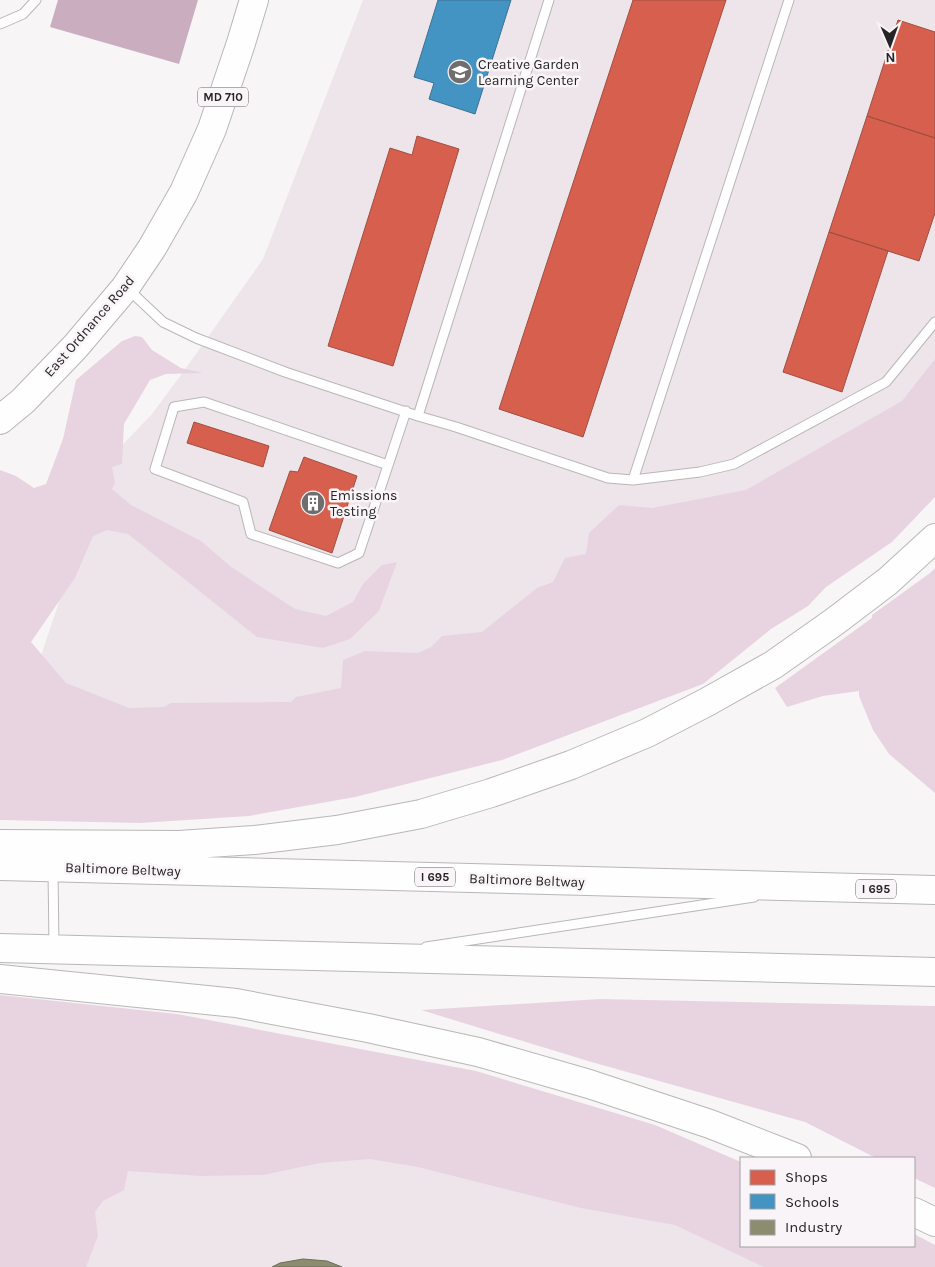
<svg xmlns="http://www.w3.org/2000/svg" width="935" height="1267" viewBox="0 0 935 1267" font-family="Karla,sans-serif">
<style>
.built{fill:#ede5ea}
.green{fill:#e8d4e0}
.water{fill:#caaec0}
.shops{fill:#d6604d;stroke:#a14e41}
.schools{fill:#4393c3;stroke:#3a7294}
.industry{fill:#8c8c6e;stroke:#6d6d58}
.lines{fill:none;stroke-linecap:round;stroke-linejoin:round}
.lane-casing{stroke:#b9b6b8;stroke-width:11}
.primary-casing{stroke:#b9b6b8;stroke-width:30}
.highway-casing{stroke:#b9b6b8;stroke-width:30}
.lane{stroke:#fefefe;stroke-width:9}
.primary{stroke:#fefefe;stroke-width:28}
.highway{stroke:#fefefe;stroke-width:28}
.labels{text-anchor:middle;stroke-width:5;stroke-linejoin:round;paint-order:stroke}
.shield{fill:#f9f4f7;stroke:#656264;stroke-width:1}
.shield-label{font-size:12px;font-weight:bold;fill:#262425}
.poi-label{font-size:14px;fill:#262425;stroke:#f9f4f7;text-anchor:start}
.street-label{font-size:14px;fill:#262425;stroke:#f9f4f7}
</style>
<rect width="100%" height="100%" fill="#f8f5f7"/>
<path class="built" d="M363,0H935V406L342,707L17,727L106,462L152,414L186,368L263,259Z
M120,1072L387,1114L800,1267H0V1089Z"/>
<path class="green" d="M135,336L142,337L152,350L181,368L203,373L166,374L150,380L124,424L122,464L112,467L115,483L112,489L131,505L201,541L230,566L295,609L326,616L353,602L363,584L382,565L397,562L379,611L350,639L323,648L257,637L128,534L107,530L93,536L75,578L31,642L66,683L129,708L164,707L171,703L291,702L296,697L341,688L343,660L365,651L418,653L431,647L442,636L482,632L537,588L553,582L565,558L586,554L589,533L619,505L652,508L746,490L902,401L935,359V497L892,542L826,587L808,606L771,629L703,684L502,760L355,797L249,816L140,823L0,820V470L16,476L34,488L46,484L63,439L76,380L122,341Z
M935,568V793L889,754L873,730L859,696V691L823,696L787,707L775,688L872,618V615L930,573Z
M0,995L177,1014L476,1071L655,1125L741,1162V1246H914V1234L935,1245V1267H764L675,1225L581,1208L418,1167L370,1159L320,1163L263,1175L201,1176L128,1171L124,1190L103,1201L95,1212L98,1236L86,1267H0Z
M600,999L935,1006V1188L914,1178V1158H876L805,1122L588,1061L421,1010Z"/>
<path class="water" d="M58,0H198L179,64L50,27Z"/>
<path class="shops" d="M633,0H726L583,437L499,409Z
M898,20L935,32V138L867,116Z
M867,116L935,138V213L919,261L829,232Z
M417,136L459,149L393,366L328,346L390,148L412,155Z
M829,232L888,251L842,392L783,372Z
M194,422L269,446L263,467L187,443Z
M304,457L357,476L332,553L269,530L290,471L298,472Z"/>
<path class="schools" d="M438,0H511L475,114L429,99L434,83L414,77Z"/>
<path class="industry" d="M303,1259L327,1261L342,1267H272L280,1263Z"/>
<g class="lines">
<g class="lane-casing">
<path id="lane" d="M0,24L23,14L36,0
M128,289L163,322L196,338L285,372L418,416L456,427L608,478L633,480L700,472L734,464L886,382L935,322
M418,416L549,0
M388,465L204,402L174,407L155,469L243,502L251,534L338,563L359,553L406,411
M633,480L789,0
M53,870L54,947
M426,947L754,897"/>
</g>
<g class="primary-casing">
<path id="primary" d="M0,420L23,401L75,347L125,288L152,248L184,192L212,129L241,43L254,0"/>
</g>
<g class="highway-casing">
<path id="highway" d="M0,844L179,845L254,840L337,830L421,814L491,793L571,765L647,733L707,702L773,665L834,622L888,581L935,538
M0,866L935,890
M0,948L935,972
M0,979L236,1003L368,1028L478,1052L589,1084L710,1124L797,1158
M914,1212L935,1222"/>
</g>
<use href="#lane" class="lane"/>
<use href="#primary" class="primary"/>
<use href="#highway" class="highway"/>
</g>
<defs>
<g id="school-disc" transform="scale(1.25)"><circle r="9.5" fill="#706d6e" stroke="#f9f4f7"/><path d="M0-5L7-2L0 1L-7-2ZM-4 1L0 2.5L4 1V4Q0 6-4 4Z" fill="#fff"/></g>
<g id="building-disc" transform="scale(1.25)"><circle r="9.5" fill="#706d6e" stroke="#f9f4f7"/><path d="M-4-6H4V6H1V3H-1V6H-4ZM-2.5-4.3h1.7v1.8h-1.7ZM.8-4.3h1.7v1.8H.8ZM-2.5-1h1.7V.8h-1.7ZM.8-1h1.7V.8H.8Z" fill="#fff"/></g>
</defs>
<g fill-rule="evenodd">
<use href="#school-disc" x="460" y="72"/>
<use href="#building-disc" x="313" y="503"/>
</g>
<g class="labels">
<g class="shield">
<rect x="198" y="87.5" width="50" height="19" rx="4"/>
<rect x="415" y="867.5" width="40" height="19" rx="4"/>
<rect x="856" y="879.5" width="40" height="19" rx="4"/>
</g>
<g class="shield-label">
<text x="223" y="101">MD 710</text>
<text x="435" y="881">I 695</text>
<text x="876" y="893">I 695</text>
</g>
<g class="poi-label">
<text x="478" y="69">Creative Garden<tspan x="478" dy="16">Learning Center</tspan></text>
<text x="330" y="500">Emissions<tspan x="330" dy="16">Testing</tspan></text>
</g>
<g class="street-label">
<text transform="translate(89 326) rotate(-49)" y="5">East Ordnance Road</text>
<text transform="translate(123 869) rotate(2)" y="5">Baltimore Beltway</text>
<text transform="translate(527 880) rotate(2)" y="5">Baltimore Beltway</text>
</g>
</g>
<rect x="740" y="1157" width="175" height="90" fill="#f9f4f7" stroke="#a5a1a3"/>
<rect x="750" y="1170" width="25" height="15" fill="#d6604d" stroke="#a5a1a3"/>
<text x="785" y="1182" font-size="15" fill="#262425">Shops</text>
<rect x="750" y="1194" width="25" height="15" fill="#4393c3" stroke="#a5a1a3"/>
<text x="785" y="1207" font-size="15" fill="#262425">Schools</text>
<rect x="750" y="1220" width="25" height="15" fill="#8c8c6e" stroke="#a5a1a3"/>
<text x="785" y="1232" font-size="15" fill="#262425">Industry</text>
<g transform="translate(890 45) rotate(178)" stroke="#f9f4f7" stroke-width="4" paint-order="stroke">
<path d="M0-4L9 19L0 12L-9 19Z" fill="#262425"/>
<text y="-8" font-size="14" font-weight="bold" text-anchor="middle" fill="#262425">N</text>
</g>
</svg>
